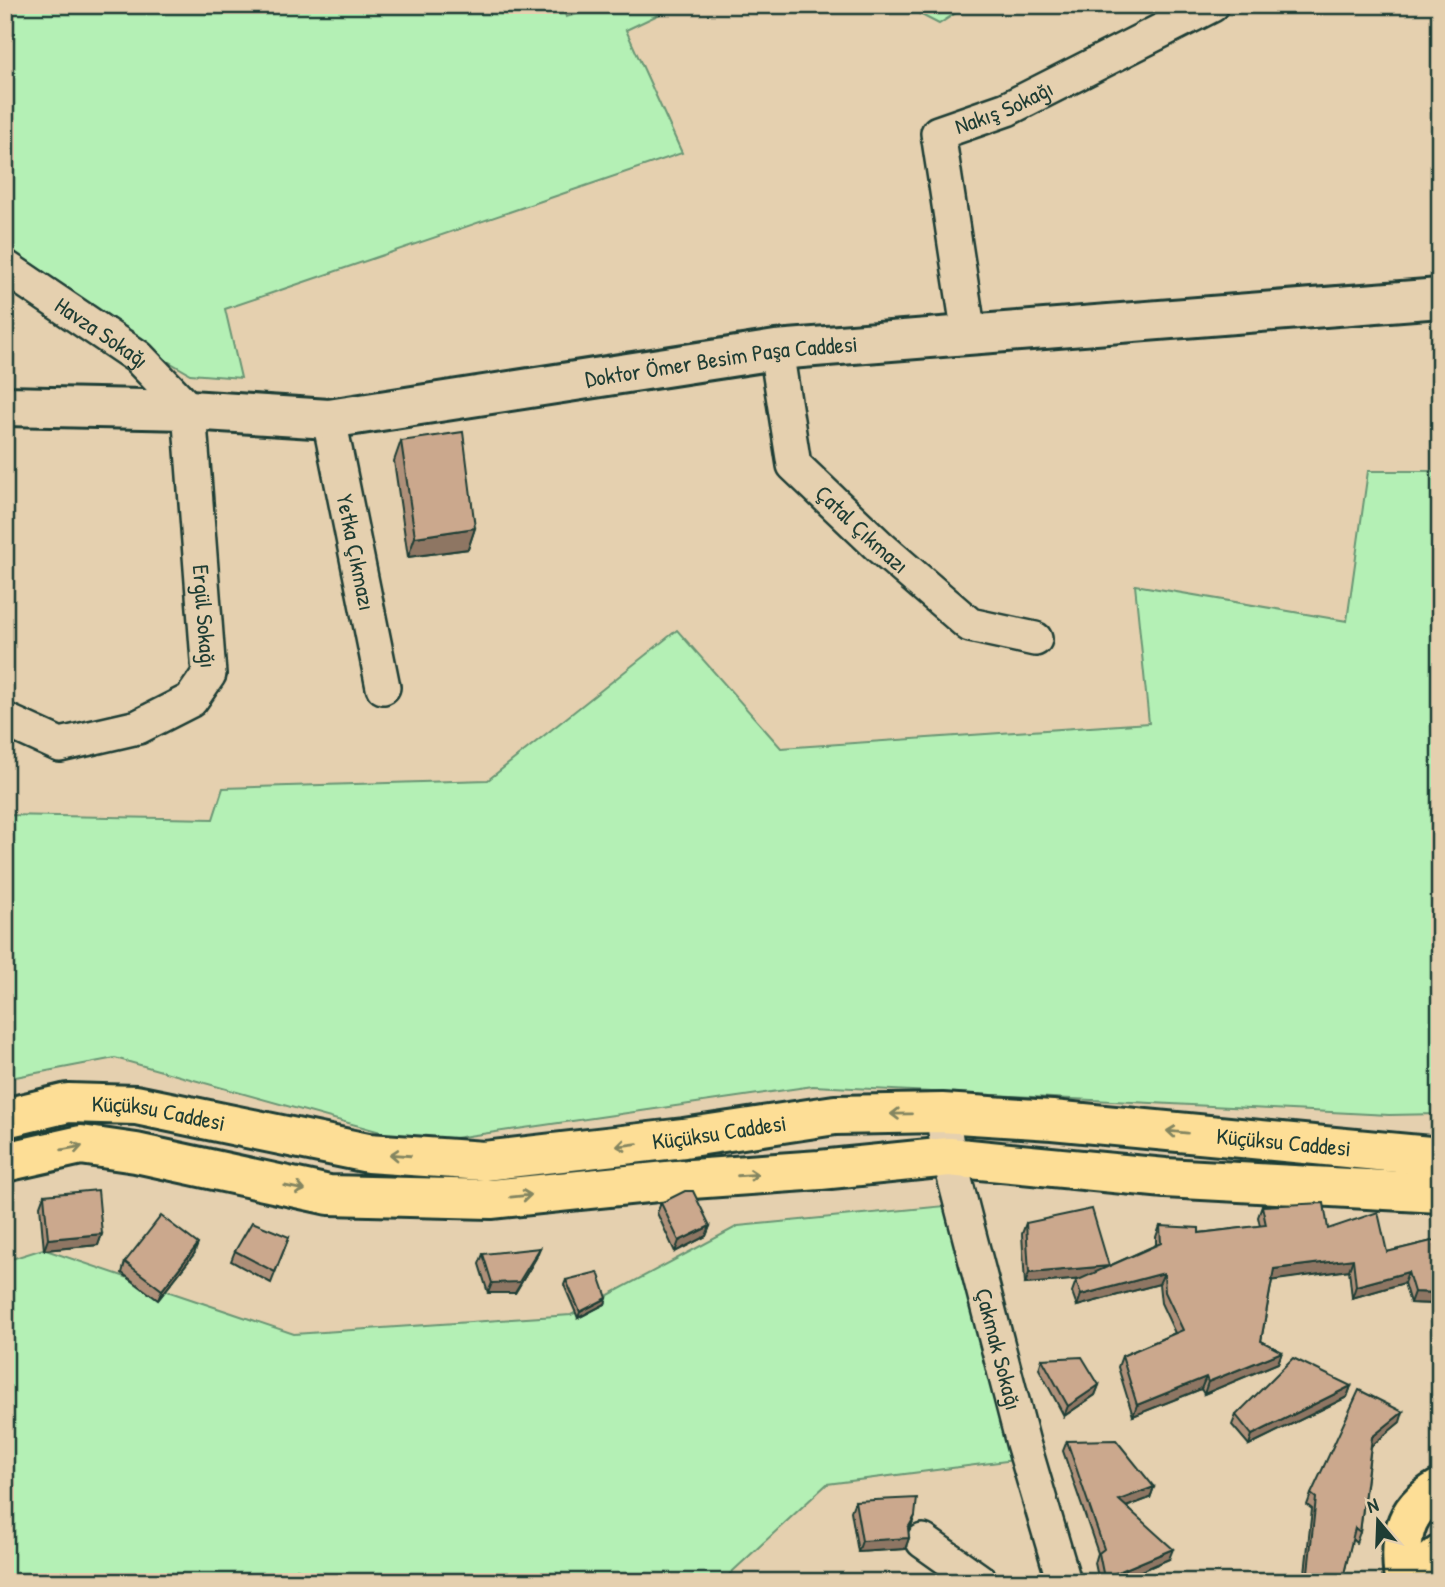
<svg xmlns="http://www.w3.org/2000/svg" width="1445" height="1587" viewBox="0 0 1445 1587" font-family="'Patrick Hand',sans-serif">
<style>
.green{fill:#b4f0b5;stroke:#6a9674;stroke-width:2}
.lines{fill:none;stroke-linecap:round;stroke-linejoin:round}
.minor-casing{stroke:#1f3d34;stroke-width:38}
.tertiary-casing{stroke:#1f3d34;stroke-width:44}
.primary-casing{stroke:#1f3d34;stroke-width:44}
.minor{stroke:#e5d0af;stroke-width:33}
.tertiary{stroke:#e5d0af;stroke-width:38}
.primary{stroke:#fdde96;stroke-width:38}
.wall{fill:#af9079;stroke:#1f3d34;stroke-width:2}
.shaded-wall{fill:#8e7663;stroke:#1f3d34;stroke-width:2}
.building{fill:#cba88d;stroke:#1f3d34;stroke-width:2}
.oneway{stroke:#838560}
.labels{text-anchor:middle;stroke-width:7;stroke-linejoin:round;paint-order:stroke}
.street-label{font-size:23px;fill:#1f3d34;stroke:#e5d0af}
</style>
<rect width="100%" height="100%" fill="#e5d0af"/>
<filter id="ink" filterUnits="userSpaceOnUse"><feTurbulence type="fractalNoise" baseFrequency=".0143" numOctaves="2"/><feDisplacementMap in="SourceGraphic" scale="14" xChannelSelector="R" yChannelSelector="G"/><feConvolveMatrix kernelMatrix="1 2 1 2 8 2 1 2 1" color-interpolation-filters="sRGB"/></filter>
<g filter="url(#ink)">
<path class="green" d="M5,5H563L566,17L609,5H679L626,30L682,153L225,309L241,378L190,374L5,267Z
M902,5H968L939,24Z
M1368,471H1440V1114L1389,1115L813,1086L420,1143L115,1058L5,1079V815L213,819L223,788L488,780L677,630L781,748L1149,723L1135,585L1347,621Z
M955,1205L1045,1456L827,1484L721,1582H331L297,1569L288,1582H5V1261L43,1249L294,1334L571,1315L738,1226Z"/>
<g class="lines">
<g class="minor-casing">
<g id="minor">
<path id="s1" d="M5,267L138,357L189,410L209,674L191,700L138,727L60,745L5,720"/>
<path id="s2" d="M969,335L938,133L1007,109L1212,5"/>
<path id="s3" d="M776,350L794,465L880,547L970,625L1035,639"/>
<path id="s4" d="M329,419L383,687"/>
<path id="s5" d="M942,1113L949,1157L1023,1443L1064,1582"/>
<path d="M923,1541L981,1582"/>
</g>
</g>
<g class="tertiary-casing">
<g id="tertiary">
<path id="s6" d="M5,406L189,410L329,419L776,350L1440,298"/>
</g>
</g>
<g class="primary-casing">
<g id="primary">
<path id="s7" d="M5,1118L68,1103L136,1105L368,1153L484,1161L684,1138L835,1115L942,1113L1052,1120L1440,1157"/>
<path d="M5,1162L81,1145L136,1153L329,1195L491,1199L677,1180L820,1170L949,1157L1165,1178L1440,1193"/>
<path d="M1404,1582C1400,1541 1400,1511 1440,1489"/>
<path d="M1419,1582L1426,1568L1440,1555"/>
</g>
</g>
<use href="#minor" class="minor"/>
<use href="#tertiary" class="tertiary"/>
<use href="#primary" class="primary"/>
</g>
<path class="wall" d="M401,441L475,528L468,549L408,557L394,461Z
M44,1195L102,1234L98,1245L44,1250L40,1206Z
M661,1203L710,1226L706,1236L675,1252L657,1213Z
M1262,1206L1328,1229L1387,1252L1440,1239L1436,1304L1410,1303L1404,1283L1352,1298L1349,1270L1272,1280L1261,1341L1282,1352L1278,1363L1204,1394L1201,1389L1133,1416L1118,1367L1122,1356L1175,1333L1161,1303L1159,1284L1077,1306L1072,1292L1076,1281L1079,1279L1025,1284L1022,1234L1026,1223L1109,1266L1156,1245V1237L1160,1226L1199,1233L1260,1226L1258,1217Z
M289,1237L271,1283L231,1261L235,1251Z
M194,1254L158,1300L122,1273L125,1262Z
M483,1254L536,1258L515,1293H488L479,1264Z
M566,1280L607,1298L605,1304L578,1318L564,1285Z
M1042,1359L1099,1385L1095,1395L1064,1416L1039,1369Z
M1351,1386L1347,1397L1249,1445L1232,1425L1236,1415Z
M1400,1422L1371,1446L1360,1532L1356,1543L1352,1539L1342,1582H1304L1312,1509L1307,1505L1311,1494Z
M1067,1441L1154,1487L1150,1498L1126,1507L1169,1559L1116,1582H1099L1095,1563L1098,1553L1063,1451Z
M855,1501L911,1527L908,1531L909,1538L905,1549L858,1552L851,1511Z"/>
<path class="shaded-wall" d="M475,528L468,549L408,557L415,537Z
M710,1226L706,1236L675,1252L679,1241Z
M102,1234L98,1245L44,1250L48,1239Z
M198,1244L194,1254L158,1300L162,1290Z
M540,1248L536,1258L515,1293H488L492,1283Z
M1353,1259L1349,1270L1269,1281L1274,1269Z
M1109,1266L1106,1277L1025,1284L1029,1273Z
M1408,1272L1404,1283L1352,1298L1356,1286Z
M1164,1273L1159,1284L1077,1306L1081,1295Z
M1414,1292L1440,1293L1436,1304L1410,1303Z
M607,1298L605,1304L578,1318L580,1312Z
M1282,1352L1278,1363L1204,1394L1208,1382Z
M1206,1377L1201,1389L1133,1416L1137,1405Z
M1099,1385L1095,1395L1064,1416L1068,1406Z
M1351,1386L1347,1397L1249,1445L1252,1435Z
M1403,1412L1400,1422L1369,1448L1372,1437Z
M1154,1487L1150,1498L1115,1511L1119,1500Z
M915,1516L911,1527L904,1538H909L905,1549L858,1552L862,1541L908,1528Z
M1173,1549L1169,1559L1116,1582H1102L1104,1578Z"/>
<path class="building" d="M463,432L475,528L415,537L401,441Z
M98,1190L102,1234L48,1239L44,1195Z
M685,1191H693L710,1226L679,1241L661,1203Z
M1324,1203L1328,1229L1378,1212L1387,1252L1440,1239V1293L1414,1292L1408,1272L1356,1286L1353,1259L1274,1269L1261,1341L1282,1352L1208,1382L1206,1377L1137,1405L1122,1356L1183,1330L1165,1292L1164,1273L1081,1295L1076,1281L1161,1243L1160,1226L1199,1228V1233L1266,1225L1262,1206Z
M1092,1209L1109,1266L1029,1273L1026,1223Z
M161,1216L198,1244L162,1290L125,1262Z
M252,1222L289,1237L275,1272L235,1251Z
M540,1248L519,1282L492,1283L483,1254Z
M598,1272L607,1298L580,1312L566,1280Z
M1082,1357L1099,1385L1068,1406L1042,1359Z
M1293,1358L1351,1386L1252,1435L1236,1415Z
M1359,1390L1403,1412L1372,1437L1360,1532L1355,1528L1342,1582H1333L1308,1572L1316,1498L1311,1494Z
M1116,1440L1154,1487L1119,1500L1173,1549L1104,1578L1099,1553L1104,1549L1067,1441Z
M917,1498L915,1516L908,1528L909,1538L862,1541L855,1501Z"/>
<defs><path id="oneway-shaft" d="M-6 0H5M1.5-3L5.5 0L1.5 3" fill="none" stroke-width="1.6" stroke-linecap="round" stroke-linejoin="round" transform="scale(1.75)"/></defs>
<g class="oneway">
<use href="#oneway-shaft" transform="translate(901 1114) rotate(179)"/>
<use href="#oneway-shaft" transform="translate(1177 1132) rotate(-174)"/>
<use href="#oneway-shaft" transform="translate(627 1145) rotate(173)"/>
<use href="#oneway-shaft" transform="translate(72 1148) rotate(-10)"/>
<use href="#oneway-shaft" transform="translate(400 1155) rotate(-176)"/>
<use href="#oneway-shaft" transform="translate(748 1175) rotate(-4)"/>
<use href="#oneway-shaft" transform="translate(295 1188) rotate(12)"/>
<use href="#oneway-shaft" transform="translate(521 1196) rotate(-6)"/>
</g>
</g>
<g class="labels">
<g class="street-label">
<text dy="8" stroke="none"><textPath href="#s2" startOffset="275">Nakış Sokağı</textPath></text>
<text dy="8" stroke="none"><textPath href="#s1" startOffset="117">Havza Sokağı</textPath></text>
<text dy="8" stroke="none"><textPath href="#s6" startOffset="721">Doktor Ömer Besim Paşa Caddesi</textPath></text>
<text dy="8" stroke="none"><textPath href="#s3" startOffset="210">Çatal Çıkmazı</textPath></text>
<text dy="8" stroke="none"><textPath href="#s4" startOffset="136">Yetka Çıkmazı</textPath></text>
<text dy="8" stroke="none"><textPath href="#s1" startOffset="441">Ergül Sokağı</textPath></text>
<text dy="8" stroke="none"><textPath href="#s7" startOffset="156">Küçüksu Caddesi</textPath></text>
<text dy="8" stroke="none"><textPath href="#s7" startOffset="723">Küçüksu Caddesi</textPath></text>
<text dy="8" stroke="none"><textPath href="#s7" startOffset="1290">Küçüksu Caddesi</textPath></text>
<text dy="8" stroke="none"><textPath href="#s5" startOffset="243">Çakmak Sokağı</textPath></text>
</g>
</g>
<rect width="1445" height="1587" fill="none" stroke="#e5d0af" stroke-width="28"/>
<rect x="14" y="14" width="1417" height="1559" fill="none" stroke="#1f3d34" stroke-width="2.5" filter="url(#ink)"/>
<g transform="translate(1378 1521) rotate(341)" stroke="#e5d0af" stroke-width="5" paint-order="stroke">
<path d="M0-5L12 26L0 18L-12 26Z" fill="#1f3d34"/>
<text y="-10" font-size="19" font-weight="bold" text-anchor="middle" fill="#1f3d34">N</text>
</g>
</svg>
